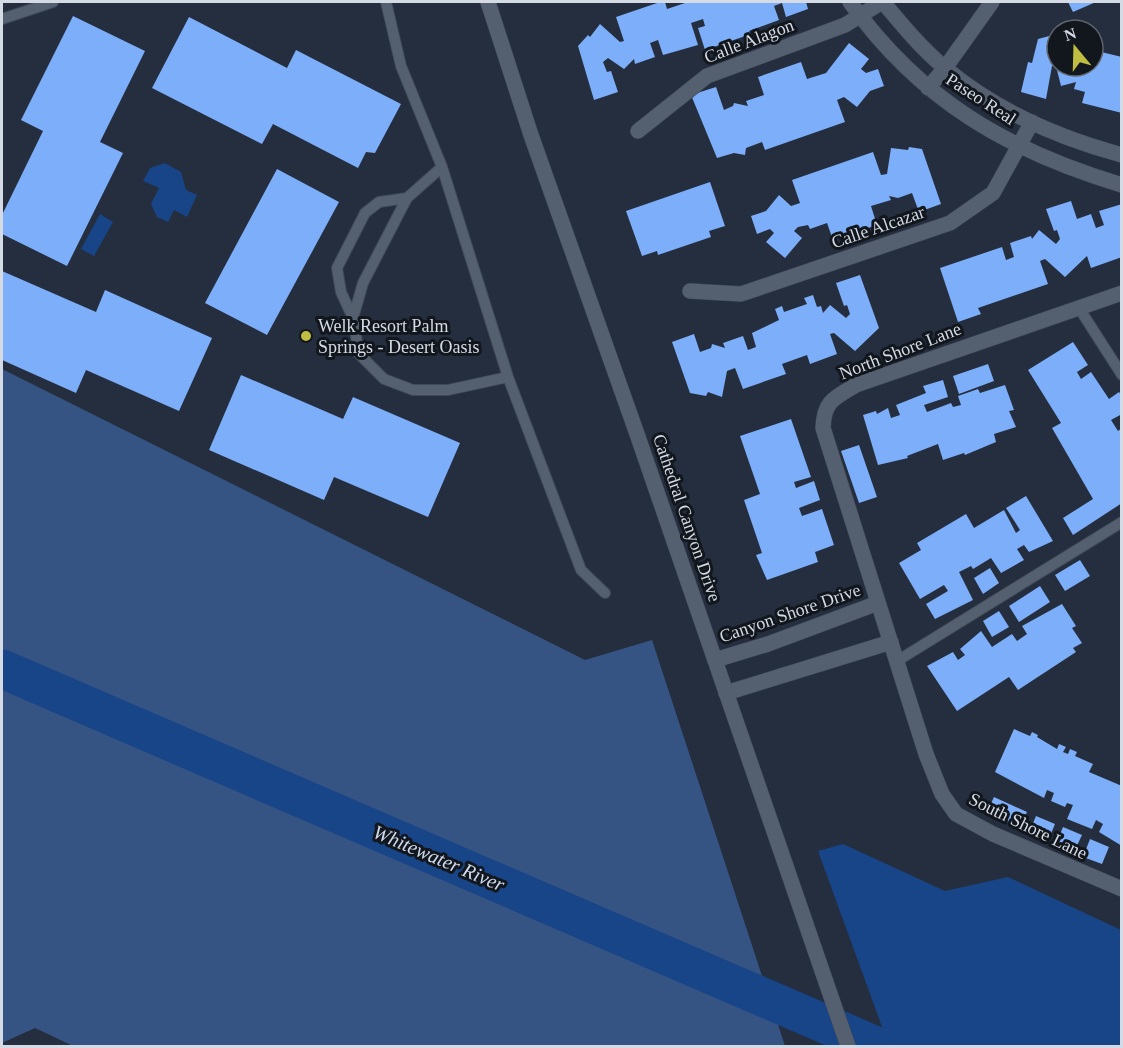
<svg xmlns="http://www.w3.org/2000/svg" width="1123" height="1048" viewBox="0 0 1123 1048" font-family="'Times New Roman',serif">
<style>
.green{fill:#355483}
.water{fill:#184588}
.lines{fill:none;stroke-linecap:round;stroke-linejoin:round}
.river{stroke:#184588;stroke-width:39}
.building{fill:#7daefa}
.service-casing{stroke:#414956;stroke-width:12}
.minor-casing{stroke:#414956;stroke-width:16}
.tertiary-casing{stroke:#414956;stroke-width:16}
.service{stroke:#545f70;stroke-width:10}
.minor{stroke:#545f70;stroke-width:15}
.tertiary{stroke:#545f70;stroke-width:15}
.poi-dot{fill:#c0be41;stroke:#12161d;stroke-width:2}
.labels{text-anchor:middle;stroke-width:6;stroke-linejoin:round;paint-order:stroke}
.street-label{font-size:18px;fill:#d4dbe5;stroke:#12161d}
.poi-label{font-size:18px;fill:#d4dbe5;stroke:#12161d;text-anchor:start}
.water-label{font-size:20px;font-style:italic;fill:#cedbee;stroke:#12161d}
</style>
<rect width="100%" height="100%" fill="#242e3e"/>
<path class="green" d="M2,369L585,660L652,640L785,1046H73L35,1028L2,1043Z"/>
<path class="water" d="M165,163L181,172L186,190L197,195L187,217L174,210L168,222L157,217L151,204L159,188L143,181L150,168Z
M100,214L113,222L94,256L81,249Z
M843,844L945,891L1008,877L1121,930V1046H889L818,851Z"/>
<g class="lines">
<path class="river" d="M2,669L876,1046"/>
</g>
<path class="building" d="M660,2H665L667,9L688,2H806L808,9L786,17L782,3L774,6L779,20L749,31L751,34L705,50L698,28L705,26L703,19L691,23L698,45L663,55L658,40L650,43L655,57L635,64L634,59L624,69L608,58L603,62L607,72L611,71L618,92L594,100L578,46L588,35L590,37L600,24L620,42L624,41L616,17Z
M1068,2H1096L1073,12Z
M73,16L145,51L100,142L123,153L67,266L2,234V215L43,131L21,120Z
M189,17L287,68L296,50L401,104L375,153L366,152L358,168L273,124L262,144L152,88Z
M1053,35L1054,37H1057V65L1052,66L1046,99L1021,92L1028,62L1032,63L1038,39Z
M849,43L869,59L861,69L866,73L878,69L884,86L870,91L857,107L844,97L837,100L845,122L765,150L762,142L746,148L745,155L734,153L717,158L691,95L716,87L724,110L733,106L734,103L748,106L746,101L764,95L758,77L801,62L807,79L826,73Z
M1093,50L1122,57V113L1082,103L1085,92L1074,89L1076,82L1061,86L1056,66H1093Z
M909,147L922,149L941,204L919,212L912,193L898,198L889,196L891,200L871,206L877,225L833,240L827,223L810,229L808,225L798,227L794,231L802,238L785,258L766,242L774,233L770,229L757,234L751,216L766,211L779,195L791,206L800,203L792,180L873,152L881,175L887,174L891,148L908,150Z
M277,169L339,202L267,335L205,303Z
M710,182L725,226L709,231L711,237L658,255L657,251L642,256L626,211Z
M1071,201L1077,219L1091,214L1096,228L1104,225L1099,211L1122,204V257L1091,268L1087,256L1065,277L1045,259L1040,261L1048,284L978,308L981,314L958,322L940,268L1002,247L1006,260L1014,257L1010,243L1031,236L1032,239L1039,230L1056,244L1060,239L1057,230L1054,231L1046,209Z
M2,271L96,312L105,290L212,338L179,411L86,370L76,393L2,360Z
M860,275L879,328L855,351L834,333L830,334L837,354L810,364L807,355L782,364L786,374L743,389L735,368L727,371L722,397L708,392L706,396L690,393L672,342L694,334L700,352L711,348L712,344L725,348L723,343L743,336L748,350L756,347L752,333L779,320L775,309L782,306L784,312L807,304L804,298L813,295L817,307L821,306L823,313L830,305L846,318L850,314L847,305L844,306L836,283Z
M1073,342L1088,365L1077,372L1081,379L1091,372L1109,399L1119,392L1122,396V414L1111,420L1118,431L1122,428V503L1073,535L1063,518L1093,499L1052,428L1061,423L1028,370Z
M988,364L994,381L959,394L953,376Z
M241,375L343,419L353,397L460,443L428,517L334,477L324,500L209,450Z
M943,380L948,397L924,405L927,412L951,403L953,407L961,405L958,396L978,389L980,393L1005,385L1014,410L1009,411L1016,427L994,434L996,442L965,455L964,453L943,460L938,444L907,456L908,458L878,465L863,415L876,411L877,414L888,408L891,418L900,415L896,405L926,393L923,386Z
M791,419L811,477L794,482L796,488L814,481L820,500L799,508L802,516L822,509L834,545L815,552L818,562L767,580L756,555L762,553L744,500L760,494L740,436Z
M859,445L877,497L859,503L841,451Z
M1026,496L1053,541L1029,552L1024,545L1017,549L1024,560L1001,573L991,558L973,569L971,566L959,572L973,600L935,619L926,604L948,591L944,585L920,599L899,563L921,550L917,543L966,514L974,528L1004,510L1016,533L1020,530L1006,508Z
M1080,560L1090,576L1065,591L1055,575Z
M990,568L999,583L983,594L974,578Z
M1040,586L1050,602L1019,622L1009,606Z
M1062,604L1076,626L1072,628L1082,643L1073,648L1076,652L1018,690L1009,677L957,711L927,666L953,652L958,660L965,655L960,649L981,631L992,647L1012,634L1017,641L1027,634L1022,626Z
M999,611L1009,627L992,637L983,621Z
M1014,729L1030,736L1032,732L1038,735L1037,737L1057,749L1059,744L1066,747L1063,752L1068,754L1070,749L1077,752L1075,756L1093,764L1089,772L1122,786V846L1099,832L1103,824L1096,820L1092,829L1067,819L1073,805L1067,803L1065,807L1051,801L1054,793L1047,790L1044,798L995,772Z
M994,797L1027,812L1019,828L986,814Z
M1036,816L1055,824L1048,841L1029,833Z
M1063,827L1082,835L1074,852L1056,844Z
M1090,839L1109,847L1102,864L1083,857Z"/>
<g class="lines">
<g class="service-casing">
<path id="service" d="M386,2L401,66L442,167L508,377L581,570L605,593
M2,19L53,2
M442,167L407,198L363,283L353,318L359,354L384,379L413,390H448L508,377
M1079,308L1122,375
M353,318L341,292L337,268L365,213L379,202L407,198
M897,661L1122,522"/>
</g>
<g class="minor-casing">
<path id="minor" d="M850,2C920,100 1008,151 1122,185
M883,2C902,25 922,49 945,68C995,110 1059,138 1122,155
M928,88L945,68L992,2
M638,131L707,76L845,25L882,2
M690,291L741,294L950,223L993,193L1032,122
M1122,293L856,385C834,398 824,401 823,428L926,754L942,794L956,814L993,834L1122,889
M715,660L768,644L878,603
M726,693L891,642"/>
</g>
<g class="tertiary-casing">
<path id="tertiary" d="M488,2L531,135L637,434L848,1046"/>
</g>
<use href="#service" class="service"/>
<use href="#minor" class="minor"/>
<use href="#tertiary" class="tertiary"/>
</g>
<circle class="poi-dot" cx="306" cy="336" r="6"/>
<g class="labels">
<g class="street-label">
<text transform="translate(749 41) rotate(-21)" y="6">Calle Alagon</text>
<text transform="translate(981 99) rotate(33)" y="6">Paseo Real</text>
<text transform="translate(878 227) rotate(-19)" y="6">Calle Alcazar</text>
<text transform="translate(900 351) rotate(-21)" y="6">North Shore Lane</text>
<text transform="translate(687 518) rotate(71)" y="6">Cathedral Canyon Drive</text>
<text transform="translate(790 613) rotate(-19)" y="6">Canyon Shore Drive</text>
<text transform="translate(1028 826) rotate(26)" y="6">South Shore Lane</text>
</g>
<g class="poi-label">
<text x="318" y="332">Welk Resort Palm<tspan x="318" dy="21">Springs - Desert Oasis</tspan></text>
</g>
<g class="water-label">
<text transform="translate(439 858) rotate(23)" y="7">Whitewater River</text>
</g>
</g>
<rect width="1123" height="1048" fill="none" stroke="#d4dbe5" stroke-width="6"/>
<g transform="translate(1075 48) rotate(341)"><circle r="28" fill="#12161d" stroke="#60656d" stroke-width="1.5"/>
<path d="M0-4.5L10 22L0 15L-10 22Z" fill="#c0be41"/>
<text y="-9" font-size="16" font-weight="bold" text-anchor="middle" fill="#d4dbe5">N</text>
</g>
</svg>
